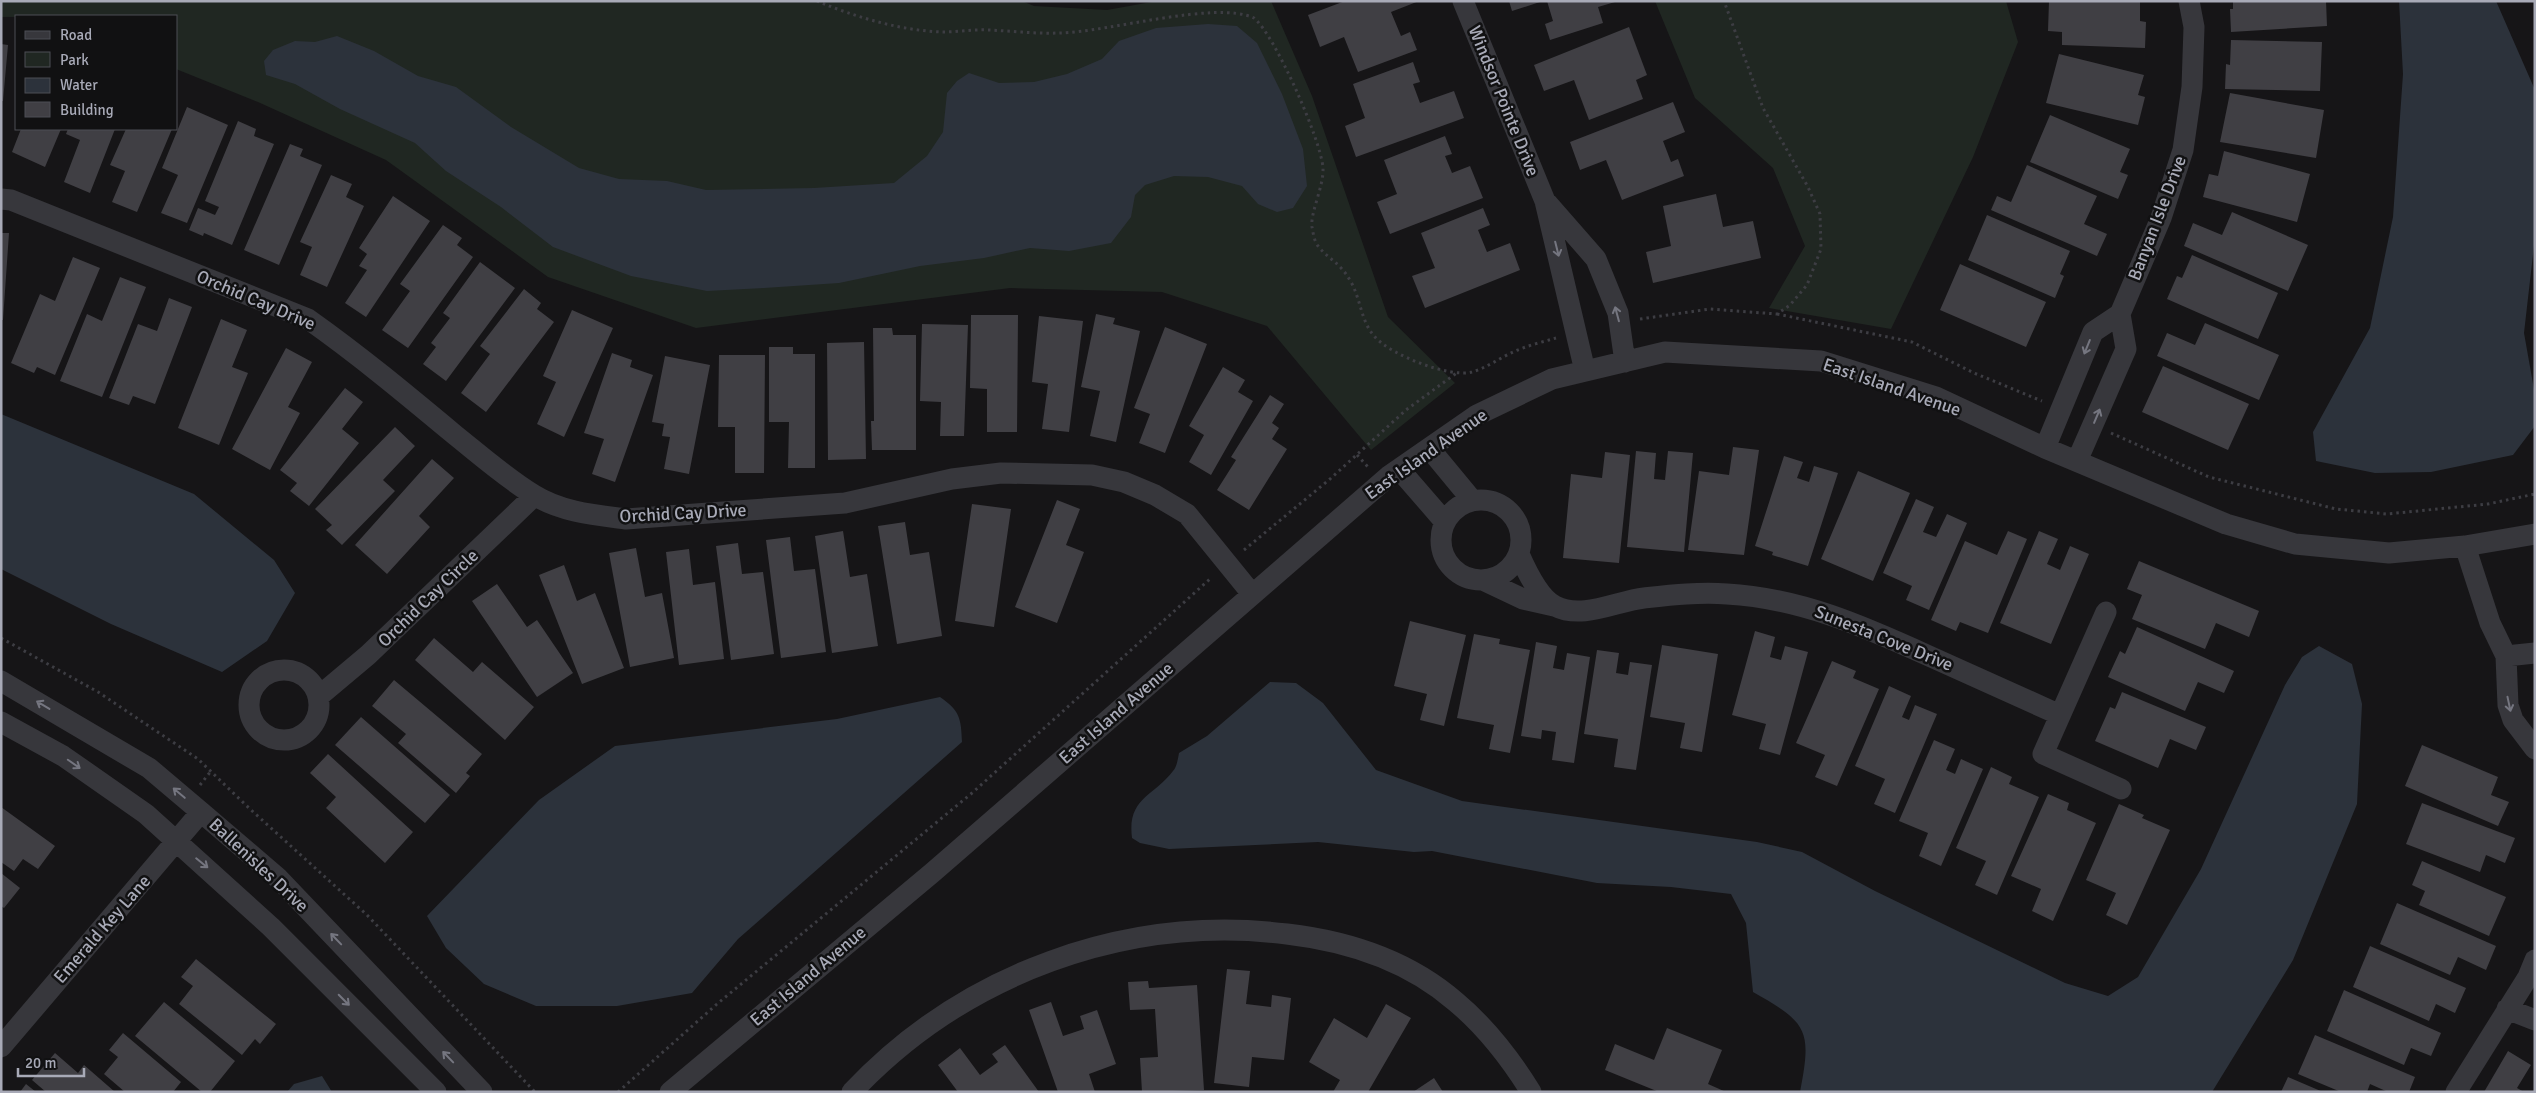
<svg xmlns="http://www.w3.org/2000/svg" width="2536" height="1093" viewBox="0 0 2536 1093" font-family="Signika,sans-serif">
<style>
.green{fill:#202722}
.water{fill:#2c323b}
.building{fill:#403f44}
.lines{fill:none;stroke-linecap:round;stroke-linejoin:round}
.path{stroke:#3d3d43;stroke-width:3;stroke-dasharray:2.5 4;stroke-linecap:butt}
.street{stroke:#37373c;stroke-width:21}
.oneway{stroke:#757680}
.labels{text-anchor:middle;stroke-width:5;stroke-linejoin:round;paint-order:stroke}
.street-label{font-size:18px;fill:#a8aab7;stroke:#111112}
</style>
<rect width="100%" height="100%" fill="#161517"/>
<path class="green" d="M1,1H1022L1034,6L1107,10L1157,1H1271L1312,96L1388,317L1455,383L1371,450L1267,326L1162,292L1010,288L696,328L548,277L386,160L258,102L176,69V16L1,17Z
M1655,1H2006L2018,42L1973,157L1891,329L1769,308L1805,246L1773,168L1695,98Z"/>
<path class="water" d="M2399,1H2496L2535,90V237L2524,333L2535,395V426L2513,455L2431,472L2375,473L2316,461L2313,432L2370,328L2393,217L2403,74Z
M1208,24L1237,26L1257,43L1282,94L1303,149L1307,186L1293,208L1277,212L1258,204L1242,186L1208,177L1174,176L1145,185L1135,195L1131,217L1111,243L1069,251L1030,248L984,258L920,266L839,283L764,288L707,291L631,276L553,247L501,207L446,171L415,143L340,109L295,84L266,75L264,61L273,50L295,41L315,42L337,36L374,51L418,76L456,87L511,127L579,168L619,179L667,181L706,190L814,188L894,183L927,156L943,132L947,93L957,81L969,73L999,83L1034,82L1067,74L1102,59L1119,41L1156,28Z
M1,414L194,494L274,560L295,593L267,641L222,672L111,624L1,569Z
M2319,646L2352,664L2362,704L2357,804L2293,960L2212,1092H1800C1812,1030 1808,1023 1753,992L1746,923L1731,894L1671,887L1597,883L1432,851L1414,852L1318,842L1169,849L1140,843L1132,838C1127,798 1153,797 1173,771C1177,767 1178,758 1179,753L1207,736L1270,682L1296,683L1323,703L1376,770L1462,801L1757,842L1802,852L1875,891L2065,983L2108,996L2138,977L2201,869L2285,685L2302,657Z
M940,697C960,711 961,718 962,742L738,939L692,993L617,1006H536L484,984L446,948L427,916L539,800L615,746L837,719Z
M322,1076L332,1092H287L294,1084Z"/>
<path class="building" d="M1345,1H1419L1391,12L1401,36L1410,32L1417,50L1358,72L1344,37L1320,47L1308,15Z
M1509,1H1540V2L1512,11Z
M1547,1H1615V2L1598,7L1603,23L1550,40L1545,24L1553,21Z
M2049,1H2140V21L2146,22L2145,48L2062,45V32L2048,31Z
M2233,1H2326L2327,26L2231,32L2230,9H2233Z
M1629,27L1647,75L1636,80L1643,99L1589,120L1574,80L1544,91L1534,65Z
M2231,40L2322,42L2320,91L2225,89L2226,64L2230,65Z
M1,44L8,45L3,101H1Z
M2059,54L2144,75L2138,95L2145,97L2138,125L2046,103Z
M1413,62L1420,82L1413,84L1420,103L1454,91L1464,118L1356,157L1345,126L1365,118L1353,84Z
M2230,93L2324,110L2316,158L2220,142Z
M1673,102L1685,132L1663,141L1671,162L1678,159L1684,176L1622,200L1606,160L1580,170L1570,142Z
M187,107L228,125L187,223L161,213L178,175L162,168Z
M2050,115L2130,149L2120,172L2128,175L2118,199L2030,162Z
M238,121L256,129L254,136L274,144L232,245L204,233L203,236L189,230L198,208L215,215L219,207L205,201Z
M21,129H61L45,167L12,152Z
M68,129H115L90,193L64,182L80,140L66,134Z
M126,129H172L137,212L112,202L125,171L110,165Z
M1445,136L1452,154L1445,156L1452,173L1470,166L1483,198L1390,234L1377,202L1397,194L1384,160Z
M290,144L303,149L300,156L322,165L279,265L244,250Z
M2224,151L2310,174L2297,222L2203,197L2209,174L2218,176Z
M2027,165L2097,196L2084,224L2107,234L2097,256L1991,210L1997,196L2011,202Z
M331,175L352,184L346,197L364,206L327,287L300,275L312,247L300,242Z
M1716,194L1723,227L1753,221L1761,258L1653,283L1646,252L1671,246L1663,206Z
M393,196L430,221L366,317L345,303L367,270L359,266L367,254L359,248Z
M1483,208L1490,225L1478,230L1487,252L1510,243L1520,270L1425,308L1412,276L1435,268L1421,233Z
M2232,212L2308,245L2288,291L2184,246L2193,223L2222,235Z
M1987,215L2070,251L2060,274L2064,276L2055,298L1968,260Z
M443,225L462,238L457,245L473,257L408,348L382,330L410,291L400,284Z
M1,233H9L3,320H1Z
M2192,255L2278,293L2258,339L2167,299L2177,276L2182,278Z
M73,257L100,268L55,375L37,367L34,373L11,363L40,294L55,301Z
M480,262L515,288L446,381L423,364L436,347L431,343L450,318L443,313Z
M1960,264L2046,302L2026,347L1940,310Z
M120,277L146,287L102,397L60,381L87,314L102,321Z
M524,289L541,303L537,309L554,322L486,412L461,393L490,354L480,346Z
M169,298L192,307L155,404L133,396L129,405L109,398L138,324L157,331Z
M572,310L613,328L564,437L537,424L556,382L543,376Z
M1096,314L1115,318L1113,324L1140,331L1116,442L1090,436L1100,391L1081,387Z
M971,315H1018L1017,432H987V389L970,388Z
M1039,316L1083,321L1069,432L1042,429L1048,384L1032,382Z
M221,319L247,330L232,367L248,373L219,445L178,428Z
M2205,323L2279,355L2259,400L2157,356L2167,333L2195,345Z
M922,324L968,325L964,436H940L941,402L920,401Z
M1165,327L1207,344L1165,453L1139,443L1150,414L1134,408Z
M873,328H892L893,335H916V450H872L871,421H874Z
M864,342L866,459L828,460L827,343Z
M769,347H793V354H815V468H788L789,422H769Z
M286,348L312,362L288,407L300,413L270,470L232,449Z
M612,353L632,360L630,367L653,375L615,482L592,474L604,439L584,433Z
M719,355H765L764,473H735V427H718Z
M665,356L710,365L689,474L664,469L670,437L662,436L664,424L652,422Z
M2163,366L2249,404L2228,450L2142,412Z
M1223,367L1245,380L1238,392L1253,401L1211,475L1189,462L1204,435L1189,426Z
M345,388L363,402L342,429L359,443L309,506L290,491L297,483L280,470Z
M1270,395L1284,404L1272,423L1279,428L1272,439L1287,449L1249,510L1217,490L1236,460L1231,457Z
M395,427L415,446L383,480L395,491L342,545L326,530L332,525L315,509Z
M1733,447L1759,450L1744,555L1688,550L1699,471L1729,475Z
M1636,451L1656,453L1654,479L1665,480L1668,451L1693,453L1684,552L1627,547Z
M1605,452L1630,455L1619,563L1563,558L1571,474L1602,478Z
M1784,456L1803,462L1797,478L1809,482L1814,466L1838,473L1808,566L1772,555L1773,552L1755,546Z
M432,459L454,478L419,516L430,527L387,574L355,545Z
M1858,471L1910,493L1873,581L1821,559Z
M1916,499L1934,507L1923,532L1936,537L1947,514L1967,523L1929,610L1906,600L1912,586L1883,573Z
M1057,500L1080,509L1066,545L1084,552L1057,623L1015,607Z
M972,504L1011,509L994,627L955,621Z
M905,522L910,555L929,552L942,636L897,644L878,526Z
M843,531L850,577L867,574L878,646L832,653L815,536Z
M2008,531L2027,539L1988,633L1960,622L1956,631L1931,620L1965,541L1997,555Z
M2039,531L2058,539L2047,564L2060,570L2070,546L2089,554L2051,644L2000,623Z
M790,537L794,571L815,569L826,652L781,658L766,540Z
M738,543L742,574L763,572L774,654L731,660L716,546Z
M636,548L645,597L662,593L674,658L630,667L609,553Z
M689,549L693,585L715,582L724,659L679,665L666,552Z
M2139,561L2259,611L2249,637L2216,623L2205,649L2132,619L2142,595L2127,589Z
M564,565L577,601L595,593L624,668L582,684L539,575Z
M497,584L527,627L537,620L573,673L537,697L472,601Z
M1410,621L1466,635L1444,726L1420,720L1427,694L1394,686Z
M2137,627L2234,671L2224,693L2198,682L2185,711L2108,677L2120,651L2125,654Z
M1755,631L1775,637L1770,657L1781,660L1785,646L1808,652L1780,755L1759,749L1766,724L1732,715Z
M1474,634L1500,639L1499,644L1530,650L1510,753L1489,749L1494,725L1457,718Z
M434,638L473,672L482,662L534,707L505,740L415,660Z
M1536,642L1557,646L1553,668L1564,670L1567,653L1590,657L1574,763L1552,760L1556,732L1542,730L1541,739L1521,736Z
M1662,645L1718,654L1702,752L1680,748L1685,723L1650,717Z
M1597,650L1619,653L1616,673L1628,675L1630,662L1652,665L1636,770L1614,767L1618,739L1584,734Z
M1832,661L1856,671L1853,678L1879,689L1837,786L1815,777L1825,755L1796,743Z
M394,680L482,754L466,773L470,776L456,793L398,743L406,734L372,706Z
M1889,686L1911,696L1902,717L1909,720L1915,705L1937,714L1895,813L1874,804L1885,779L1855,766Z
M2122,692L2206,727L2196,750L2170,739L2158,768L2095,741L2110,707L2115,709Z
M361,717L450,795L425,823L335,745Z
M1934,740L1955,749L1946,770L1955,774L1961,759L1983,769L1941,866L1919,856L1928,833L1899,821Z
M2422,745L2498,777L2491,795L2509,802L2498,826L2405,786Z
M328,754L413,832L385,863L326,808L336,797L310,773Z
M1991,767L2012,777L2009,784L2039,797L1997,895L1975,885L1986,861L1956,848Z
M2048,794L2069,803L2067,810L2096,823L2053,921L2032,911L2041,889L2011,876Z
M2422,803L2515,838L2505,863L2486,855L2480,872L2406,844Z
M2119,804L2144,815L2142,818L2170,830L2127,925L2106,915L2116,893L2086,880Z
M1,807L55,846L38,869L23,859L14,871L1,862Z
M2422,861L2506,897L2489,936L2419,905L2425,891L2412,885Z
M1,873L20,888L4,908L1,906Z
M2397,903L2496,946L2486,970L2458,957L2450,975L2380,944Z
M2370,946L2466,988L2455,1013L2436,1004L2429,1021L2353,987Z
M196,959L276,1024L260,1044L255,1039L242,1055L179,1004L193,986L181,977Z
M1227,969L1250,971L1246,1004L1271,1007L1272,995L1291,998L1284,1060L1252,1057L1249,1087L1214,1083Z
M1148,981L1149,988L1197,985L1204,1090L1142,1092L1140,1058L1158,1057L1155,1009L1130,1010L1128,982Z
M2344,990L2441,1033L2431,1056L2411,1048L2404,1065L2327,1031Z
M164,1002L235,1061L210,1092H202L135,1036Z
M1051,1002L1063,1036L1084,1029L1080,1016L1097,1010L1116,1064L1089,1074L1095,1092H1058L1029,1010Z
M1386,1004L1411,1018L1368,1092H1333L1340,1080L1309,1062L1334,1018L1367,1038Z
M1667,1028L1722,1050L1708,1084L1726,1092H1659L1605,1070L1615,1044L1654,1060Z
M123,1033L181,1082L173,1092H125L104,1074L118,1057L109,1050Z
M2315,1035L2415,1077L2409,1092H2388L2370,1084L2367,1092H2341L2298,1074Z
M1005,1045L1039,1092H958L938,1065L960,1048L980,1075L998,1062L992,1054Z
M2508,1051L2531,1065L2517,1088L2524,1092H2484Z
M55,1053L78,1073L84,1065L115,1092H46L32,1080Z
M2288,1077L2323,1092H2281Z
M1434,1078L1443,1092H1413Z
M26,1084L36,1092H20Z"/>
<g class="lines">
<path class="path" d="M817,1C855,17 902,31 943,32C958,32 973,29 989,30C1012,31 1036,34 1059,33C1110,32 1215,0 1254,18C1275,35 1321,140 1323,168C1324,186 1310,213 1312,227C1313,232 1314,241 1318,246C1329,260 1340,262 1351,282C1361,300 1361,322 1375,337C1391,355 1449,378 1472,372C1486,368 1500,358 1513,352C1526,346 1542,342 1556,338
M1777,314L1912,342L1974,373L2042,401
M1640,319L1710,309L1777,314L1790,305L1807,285L1821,249L1820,214L1808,187L1763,108L1724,1
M2111,433L2209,477L2336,509L2387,514L2488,504L2535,494
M1357,455L1368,467
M1244,550L1330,479L1406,410L1458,372
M1,638L98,692L198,759L250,809L367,915L535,1092
M200,785L211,771
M618,1092L717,1004L972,793L1211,578"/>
<path class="street" d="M1463,1L1545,201L1585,371
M1,199L11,200L308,319C359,355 407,395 455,435C480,455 506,478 534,495C561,512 595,515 626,519L845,503L952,479L1001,473L1092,475L1124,482L1155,495L1187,514L1252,594
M1547,203L1596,259L1618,313L1625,362
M1429,448L1472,500
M2045,448L2093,332L2120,314
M2077,461L2126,349L2120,314L2161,218L2183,150L2192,87L2194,27L2189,1
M1399,469L1445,522
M1441 540a40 40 0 1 1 80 0a40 40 0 1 1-80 0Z
M2465,546L2490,623L2506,656L2508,705L2513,720L2535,749
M1519,554C1526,570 1539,598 1555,606C1582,620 1617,601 1644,598C1672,595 1699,592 1727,594C1800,598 1863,626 1929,656C1972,675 2016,695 2060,715
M1485,581L1523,599L1554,606
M2106,612L2043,754L2121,789
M2506,656L2535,653
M249 705a35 35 0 1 1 70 0a35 35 0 1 1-70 0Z
M1,681L149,768L201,812L278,878L482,1092
M318,697L368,655L534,496
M1,722L63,756L146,814L271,927L436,1092
M2507,1009L2535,1020
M1,1047L201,812
M670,1092L932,873L1389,476L1477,415L1552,379L1665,352L1821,361L1936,397L2045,448L2226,524L2295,544L2389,553L2465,546L2535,534
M852,1092C963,974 1126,914 1287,934C1347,941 1409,961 1456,1002C1487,1028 1510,1058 1531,1092
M2456,1092L2528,977L2535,960"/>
</g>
<defs><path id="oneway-shaft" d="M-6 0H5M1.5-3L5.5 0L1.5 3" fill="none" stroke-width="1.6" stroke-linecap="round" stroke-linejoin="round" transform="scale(1.25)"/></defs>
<g class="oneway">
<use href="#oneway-shaft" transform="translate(1557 249) rotate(76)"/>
<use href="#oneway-shaft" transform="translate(1617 314) rotate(-105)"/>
<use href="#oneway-shaft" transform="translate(2087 347) rotate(112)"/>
<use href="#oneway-shaft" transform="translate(2097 416) rotate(-67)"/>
<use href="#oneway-shaft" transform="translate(2509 704) rotate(78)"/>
<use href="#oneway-shaft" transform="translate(43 705) rotate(-149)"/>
<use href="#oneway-shaft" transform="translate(74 764) rotate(35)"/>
<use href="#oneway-shaft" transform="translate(179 793) rotate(-140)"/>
<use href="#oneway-shaft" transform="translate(202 863) rotate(39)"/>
<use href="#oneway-shaft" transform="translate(336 939) rotate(-134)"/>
<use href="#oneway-shaft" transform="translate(344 1000) rotate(45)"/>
<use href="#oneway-shaft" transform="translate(448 1057) rotate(-134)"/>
</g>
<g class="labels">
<g class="street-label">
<text transform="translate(1504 101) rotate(68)" y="6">Windsor Pointe Drive</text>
<text transform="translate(2157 218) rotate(-69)" y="6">Banyan Isle Drive</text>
<text transform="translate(256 300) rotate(23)" y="6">Orchid Cay Drive</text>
<text transform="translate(1892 387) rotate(19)" y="6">East Island Avenue</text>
<text transform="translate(1426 454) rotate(-35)" y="6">East Island Avenue</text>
<text transform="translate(683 513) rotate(-3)" y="6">Orchid Cay Drive</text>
<text transform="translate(428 598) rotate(-44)" y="6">Orchid Cay Circle</text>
<text transform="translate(1884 638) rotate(22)" y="6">Sunesta Cove Drive</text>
<text transform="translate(1116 713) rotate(-41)" y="6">East Island Avenue</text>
<text transform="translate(259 865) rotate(43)" y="6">Ballenisles Drive</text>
<text transform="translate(102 929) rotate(-49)" y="6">Emerald Key Lane</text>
<text transform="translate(808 976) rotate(-40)" y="6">East Island Avenue</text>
</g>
</g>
<rect width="2536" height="1093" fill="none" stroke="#a8aab7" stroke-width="5"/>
<rect x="15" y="15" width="162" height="115" fill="#111112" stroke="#4d4e54"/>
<rect x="25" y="31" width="25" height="8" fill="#37373c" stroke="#4d4e54"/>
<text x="60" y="40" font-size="15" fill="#a8aab7">Road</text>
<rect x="25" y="52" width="25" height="15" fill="#202722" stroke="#4d4e54"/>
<text x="60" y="65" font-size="15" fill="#a8aab7">Park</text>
<rect x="25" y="78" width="25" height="15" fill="#2c323b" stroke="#4d4e54"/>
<text x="60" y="90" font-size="15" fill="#a8aab7">Water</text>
<rect x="25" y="102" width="25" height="15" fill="#403f44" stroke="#4d4e54"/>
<text x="60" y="115" font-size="15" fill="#a8aab7">Building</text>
<path d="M18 1068v8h66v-8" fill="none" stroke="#a8aab7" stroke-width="2.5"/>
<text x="25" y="1068" font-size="15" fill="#a8aab7" stroke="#111112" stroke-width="4" paint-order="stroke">20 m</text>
</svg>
